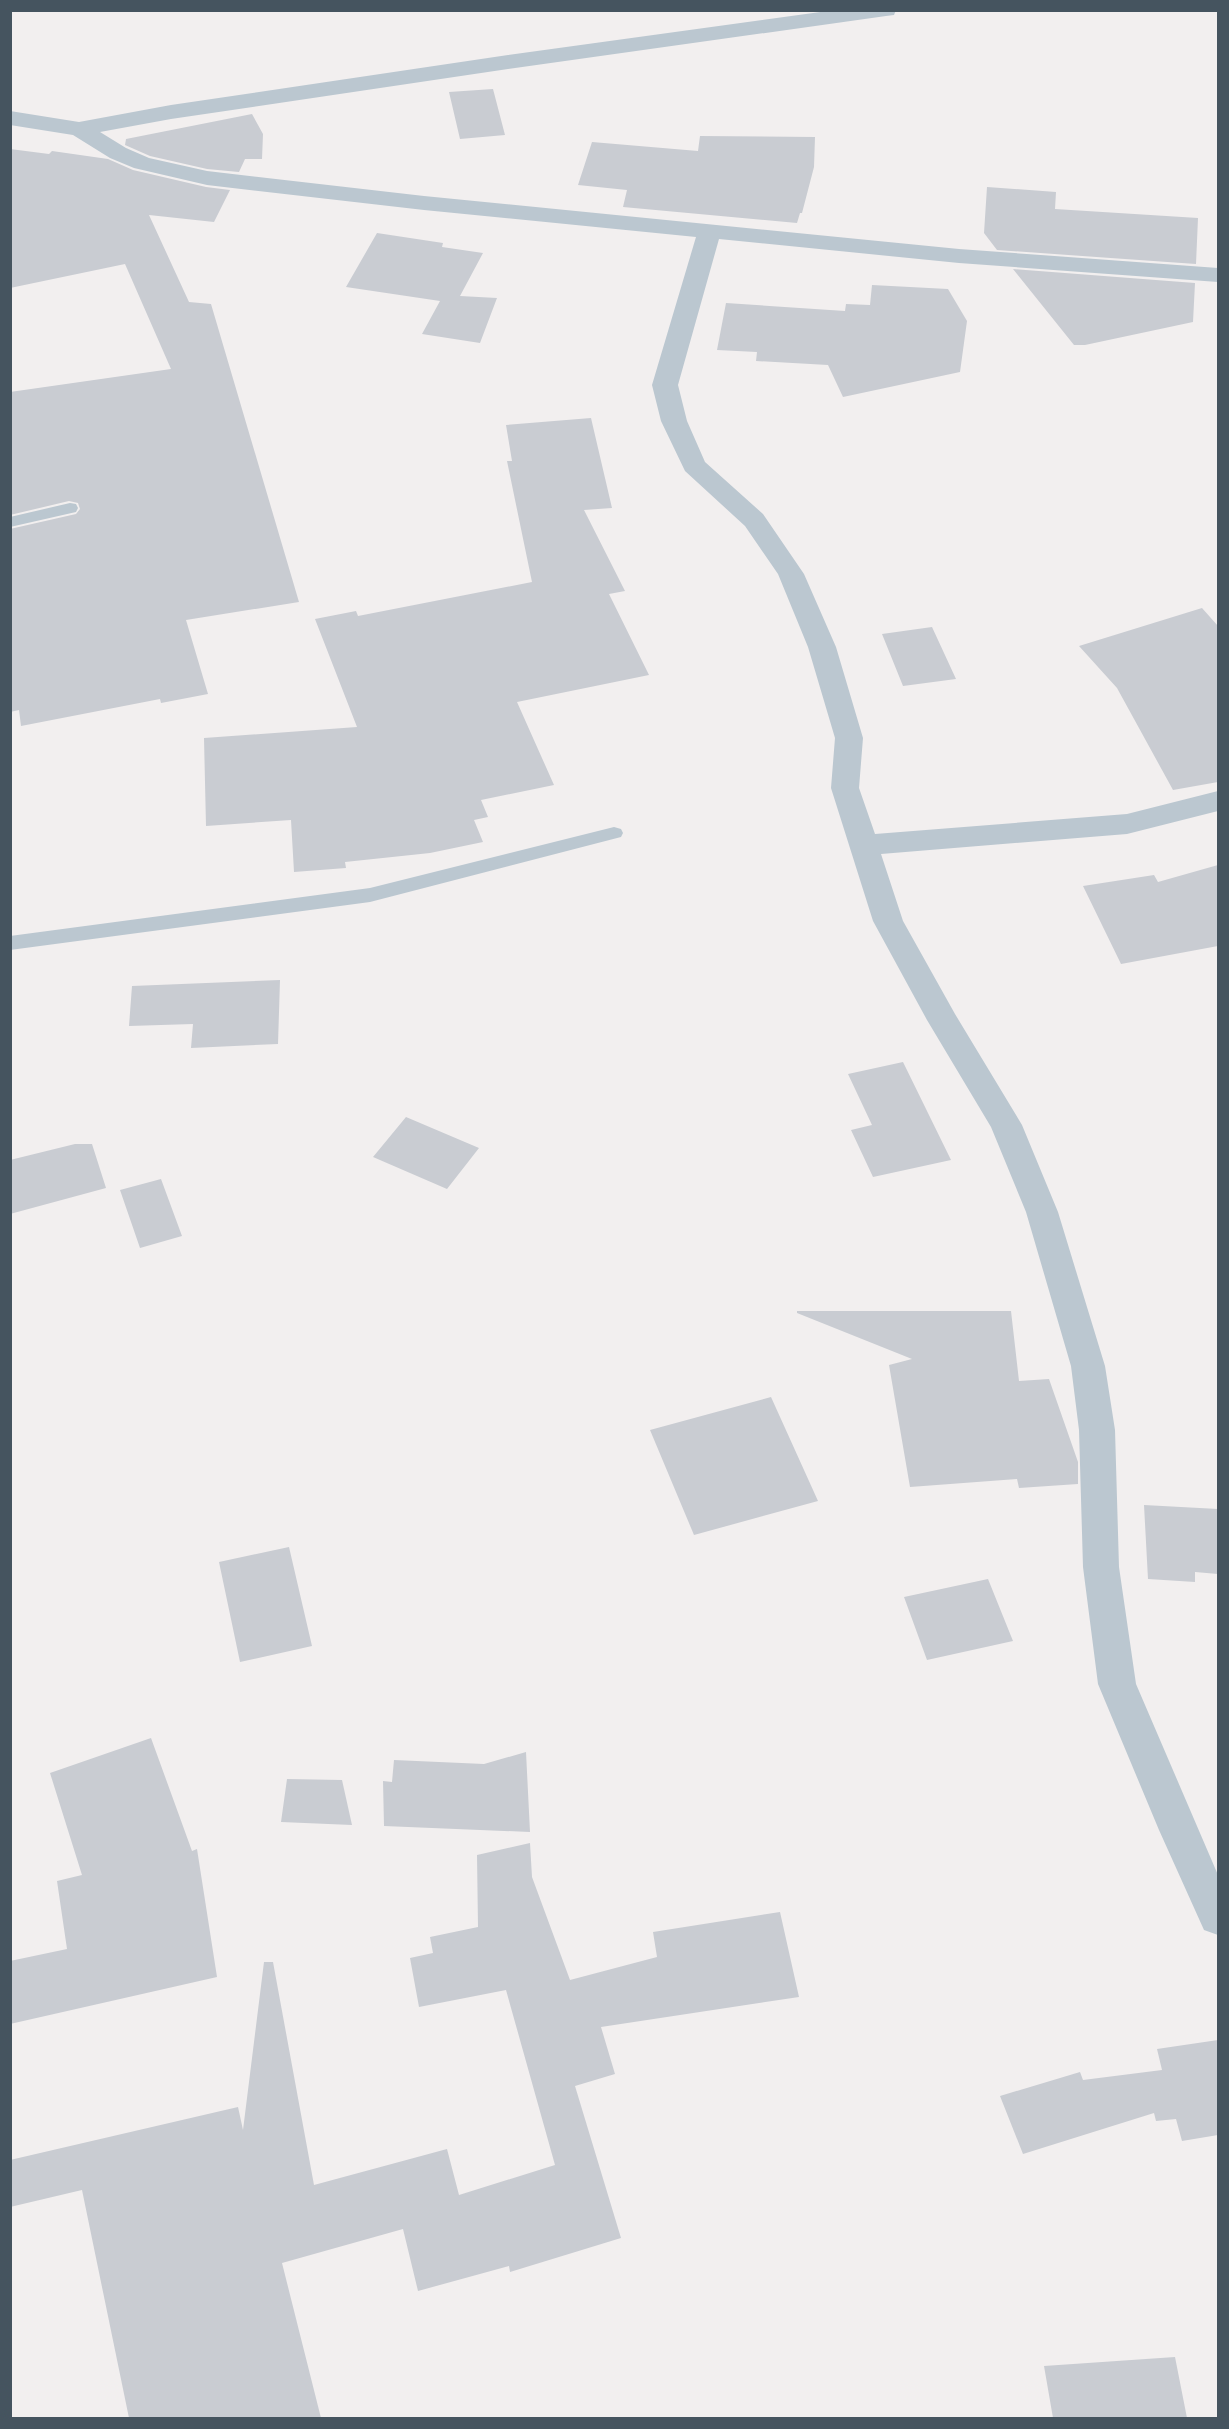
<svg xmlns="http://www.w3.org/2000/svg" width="1229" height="2429" viewBox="0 0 1229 2429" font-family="'PT Sans Narrow',sans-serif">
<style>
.building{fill:#c9ccd2}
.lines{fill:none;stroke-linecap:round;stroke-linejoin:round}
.service{fill:#bbc7d0;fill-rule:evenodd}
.minor{fill:#bbc7d0;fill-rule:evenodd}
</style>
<rect width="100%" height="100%" fill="#f2efef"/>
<path class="building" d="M493,89L505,135L460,139L449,92Z
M252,114L263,134L262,159H245L239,172L207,169L150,156L125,145L126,139Z
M700,136L815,137L814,167L802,213H800L797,223L623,207L627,190L578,185L592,142L698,151Z
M10,149L49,154L52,151L108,159L133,170L206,187L230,190L214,222L149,215L189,302L211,304L299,602L186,620L208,694L161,703L160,699L21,726L19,710L10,712V529L76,514L80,509L78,503L69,501L10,515V392L171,369L125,264L10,288Z
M987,187L1056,192L1055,209L1198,218L1196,264L997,250L984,233Z
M377,233L443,243L442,247L483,253L460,296L497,298L480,343L422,334L440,301L346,287Z
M1013,269L1195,283L1193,322L1085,345H1074Z
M872,285L948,289L967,321L960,372L843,397L828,365L756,361L757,352L717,350L726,303L845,311L846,304L870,305Z
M591,418L612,508L584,510L625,591L609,594L649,675L517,702L554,785L481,800L488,817L474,820L483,842L430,853L345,862L346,868L294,872L291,820L206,826L204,738L357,727L315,619L356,611L358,616L532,582L507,461H512L506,425Z
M1202,608L1218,626V782L1173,790L1117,688L1079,646Z
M932,627L956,679L903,686L882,634Z
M1218,865V946L1121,964L1083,886L1154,875L1158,882Z
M280,980L278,1044L191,1048L193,1024L129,1026L132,986Z
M903,1062L951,1160L873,1177L851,1130L872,1125L848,1074Z
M406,1117L479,1148L447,1189L373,1157Z
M75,1144H92L106,1188L10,1214V1160Z
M161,1179L182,1236L140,1248L120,1190Z
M797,1311H1011L1019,1381L1049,1379L1078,1462V1484L1019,1488L1017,1479L910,1487L889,1365L912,1359L797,1313Z
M771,1397L818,1501L694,1535L650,1430Z
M1144,1505L1218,1509V1574L1195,1572V1582L1148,1579Z
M289,1547L312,1646L240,1662L219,1562Z
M988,1579L1013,1641L927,1660L904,1597Z
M151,1738L192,1851L197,1849L217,1977L10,2024V1961L67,1949L57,1881L82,1875L50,1773Z
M526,1752L530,1832L384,1826L383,1781L392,1782L394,1760L484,1764Z
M287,1779L342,1780L352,1825L281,1822Z
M530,1843L532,1877L570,1980L657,1957L653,1932L780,1912L799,1997L601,2027L615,2074L575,2086L621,2238L510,2272L509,2266L418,2291L403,2229L282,2263L321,2418H129L82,2190L10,2207V2160L238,2107L243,2130L264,1962H273L314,2185L447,2149L459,2195L555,2165L506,1990L419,2007L410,1958L433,1953L430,1937L478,1927L477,1855Z
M1218,2040V2135L1182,2141L1176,2119L1156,2121L1154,2113L1023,2154L1000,2096L1080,2072L1083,2080L1162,2070L1157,2049Z
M1175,2357L1187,2418H1053L1044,2366Z"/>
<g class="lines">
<path class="service" d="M70,503L76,504L78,508L76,512L10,527V517Z
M614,827L621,829L623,833L621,837L370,902L10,950V936L370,888Z"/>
<path class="minor" d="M835,10H896L894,15L886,16L508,69L171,119L100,132L126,148L149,158L207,171L424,196L959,249L1218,268V282L959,263L719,239L678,385L687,421L705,462L763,514L804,574L836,647L863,738L859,788L875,834L1127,814L1218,791V811L1127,834L881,854L903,921L955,1014L1022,1125L1058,1212L1105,1366L1115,1430L1119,1567L1136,1684L1218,1875V1935L1204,1930L1159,1830L1098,1684L1083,1567L1079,1430L1071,1366L1026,1212L991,1127L927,1020L873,921L831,788L835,738L808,647L778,574L745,526L685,471L661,421L652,385L696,237L424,210L207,185L134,168L110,158L73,135L10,125V111L79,122L171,105L508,55Z"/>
</g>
<rect width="1229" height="2429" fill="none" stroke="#45545f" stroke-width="24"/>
</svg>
